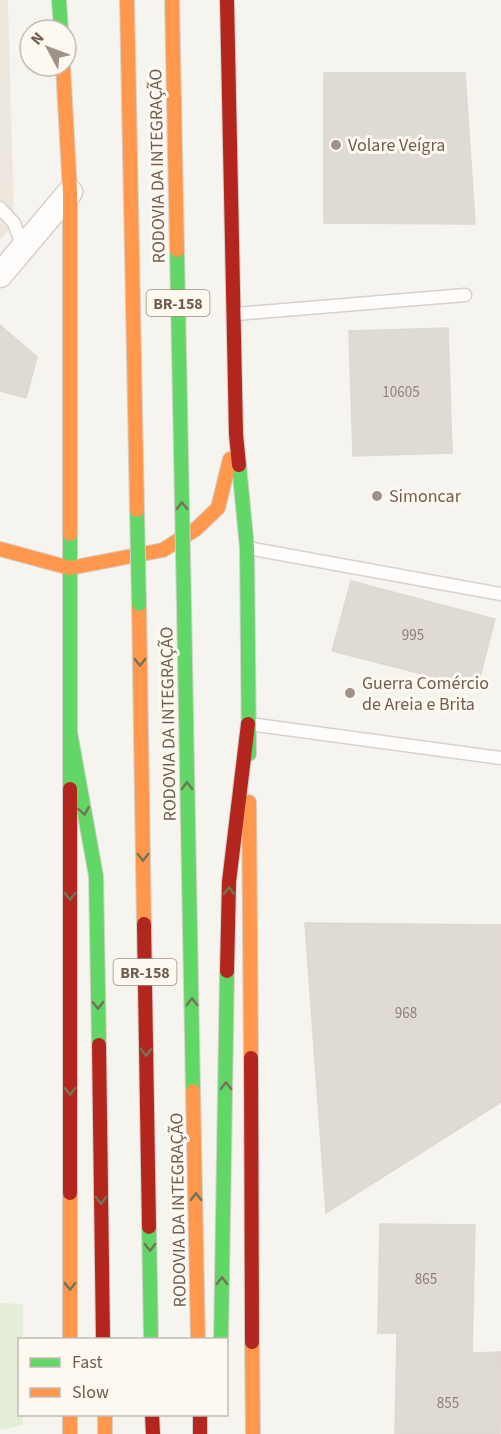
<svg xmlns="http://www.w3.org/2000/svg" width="501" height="1434" viewBox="0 0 501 1434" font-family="'Source Sans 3',sans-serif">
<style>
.residential{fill:#eee7dd}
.green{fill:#e4edda}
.building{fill:#e0dad4;stroke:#dfd8d1;stroke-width:1.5}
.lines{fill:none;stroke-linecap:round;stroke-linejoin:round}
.lane-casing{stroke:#d6d1cc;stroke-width:15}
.street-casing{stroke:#d6d1cc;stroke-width:27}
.fast-casing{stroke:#d4d0c9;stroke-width:16}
.slow-casing{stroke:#d4d0c9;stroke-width:16}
.jam-casing{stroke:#d4d0c9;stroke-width:16}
.lane{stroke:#fefdfc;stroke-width:12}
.street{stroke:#fefdfc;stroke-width:24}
.fast{stroke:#63d668;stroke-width:14}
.slow{stroke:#ff974d;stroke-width:14}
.jam{stroke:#b3261e;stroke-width:14}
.fast-bridge-casing{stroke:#d7d1cc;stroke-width:16;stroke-linecap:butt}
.slow-bridge-casing{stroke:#d7d1cc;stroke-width:16;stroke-linecap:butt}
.fast-bridge{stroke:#63d668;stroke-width:14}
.slow-bridge{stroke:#ff974d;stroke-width:14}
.oneway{stroke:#6f7556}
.poi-dot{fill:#a09288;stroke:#fdf9f1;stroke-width:2}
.labels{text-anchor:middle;stroke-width:6;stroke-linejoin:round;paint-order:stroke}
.number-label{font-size:15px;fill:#907f74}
.shield{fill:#fdf9f1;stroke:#9c8c81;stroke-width:1.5}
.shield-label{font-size:16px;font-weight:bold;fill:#725d51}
.poi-label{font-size:18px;fill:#725d51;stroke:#fdf9f1;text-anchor:start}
.street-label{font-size:18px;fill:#725d51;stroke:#fdf9f1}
</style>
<rect width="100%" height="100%" fill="#f6f4ee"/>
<path class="residential" d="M0,0H8L14,223L0,240Z"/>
<path class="green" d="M0,1303L23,1304V1339L20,1340V1414L23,1415V1425L0,1430Z"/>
<path class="building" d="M324,73H465L475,224L324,223Z
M0,325L37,357L26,398L0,391Z
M448,328L452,453L353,456L349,331Z
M351,581L495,619L477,688L332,651Z
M305,923L501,925V1102L326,1213Z
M380,1224L475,1225L472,1353L501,1352L500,1434H395L397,1333H378Z"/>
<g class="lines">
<g class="lane-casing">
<path id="lane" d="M0,208L14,223L23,248
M236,314L465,295
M248,548L501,594
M249,724L501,758"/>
</g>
<g class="street-casing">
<path id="street" d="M0,275L70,192"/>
</g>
<g class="fast-casing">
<path id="fast" d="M59,0L61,30
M239,465L247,548L249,754
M70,534V789
M184,606L193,1091
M70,732L96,876L99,1045
M149,1227L151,1340
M221,1340L227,971"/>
</g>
<g class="slow-casing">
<path id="slow" d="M63,66L70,192V534
M0,549L70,568L163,550L196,529L218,508L230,459
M139,604L144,924
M249,802L251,1058
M193,1091L198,1340
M70,1193V1340
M252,1342L253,1434
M70,1414V1434
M105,1414V1434"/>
</g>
<g class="jam-casing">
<path id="jam" d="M227,0L236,434L239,465
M70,789V1193
M144,924L149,1227
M227,971L229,882L248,724
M99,1045L103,1340
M251,1058L252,1342
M152,1414L153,1434
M200,1414V1434"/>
</g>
<use href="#lane" class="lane"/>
<use href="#street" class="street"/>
<use href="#fast" class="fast"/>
<use href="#slow" class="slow"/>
<use href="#jam" class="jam"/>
<g class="fast-bridge-casing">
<path id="fast-bridge" d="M177,250L184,606
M137,510L139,604"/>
</g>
<g class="slow-bridge-casing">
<path id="slow-bridge" d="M127,0L137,510
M172,0L177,250"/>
</g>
<use href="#fast-bridge" class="fast-bridge"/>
<use href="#slow-bridge" class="slow-bridge"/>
</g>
<defs><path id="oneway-chevron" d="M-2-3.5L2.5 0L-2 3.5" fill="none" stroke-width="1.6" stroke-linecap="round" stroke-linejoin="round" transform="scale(1.5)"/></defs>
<g class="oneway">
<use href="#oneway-chevron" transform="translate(182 506) rotate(-91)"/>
<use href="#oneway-chevron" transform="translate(140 662) rotate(89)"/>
<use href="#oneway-chevron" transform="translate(187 786) rotate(-91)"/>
<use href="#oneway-chevron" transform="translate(84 811) rotate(80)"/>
<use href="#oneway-chevron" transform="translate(143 857) rotate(89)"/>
<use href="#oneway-chevron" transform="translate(229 891) rotate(-89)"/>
<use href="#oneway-chevron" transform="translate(70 896) rotate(90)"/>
<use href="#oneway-chevron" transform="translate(192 1002) rotate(-91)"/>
<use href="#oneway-chevron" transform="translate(98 1005) rotate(89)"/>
<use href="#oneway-chevron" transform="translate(146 1052) rotate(89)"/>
<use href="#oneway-chevron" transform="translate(226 1086) rotate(-89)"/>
<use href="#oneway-chevron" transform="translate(70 1091) rotate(90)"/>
<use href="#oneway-chevron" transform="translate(196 1197) rotate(-91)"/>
<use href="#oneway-chevron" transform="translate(101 1200) rotate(89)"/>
<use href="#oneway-chevron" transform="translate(150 1247) rotate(89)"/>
<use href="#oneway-chevron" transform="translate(222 1281) rotate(-89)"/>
<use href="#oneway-chevron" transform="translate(70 1286) rotate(90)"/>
</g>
<g class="poi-dot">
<circle cx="336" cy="145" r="6"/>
<circle cx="377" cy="496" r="6"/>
<circle cx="350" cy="693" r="6"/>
</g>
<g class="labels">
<g class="number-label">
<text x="401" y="397">10605</text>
<text x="413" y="640">995</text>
<text x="406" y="1018">968</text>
<text x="426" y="1284">865</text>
<text x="448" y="1408">855</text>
</g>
<g class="shield">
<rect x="146.5" y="290" width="63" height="26" rx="4.5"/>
<rect x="113.5" y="959" width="63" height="26" rx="4.5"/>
</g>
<g class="shield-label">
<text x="178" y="309">BR-158</text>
<text x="145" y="978">BR-158</text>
</g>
<g class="poi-label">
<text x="348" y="151">Volare Veígra</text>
<text x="389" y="502">Simoncar</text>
<text x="362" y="689">Guerra Comércio<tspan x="362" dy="21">de Areia e Brita</tspan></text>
</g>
<g class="street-label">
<text transform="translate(157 166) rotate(-91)" y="6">RODOVIA DA INTEGRAÇÃO</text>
<text transform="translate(168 724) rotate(-91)" y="6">RODOVIA DA INTEGRAÇÃO</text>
<text transform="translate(178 1210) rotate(-91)" y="6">RODOVIA DA INTEGRAÇÃO</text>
</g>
</g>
<rect x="18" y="1338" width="210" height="78" fill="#fdf9f1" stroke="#c5bbb1" stroke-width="1.5"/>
<rect x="30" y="1358" width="30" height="9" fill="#63d668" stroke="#c5bbb1" stroke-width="1.5"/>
<text x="72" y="1368" font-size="18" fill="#725d51">Fast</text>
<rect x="30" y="1388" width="30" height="9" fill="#ff974d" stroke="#c5bbb1" stroke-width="1.5"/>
<text x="72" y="1398" font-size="18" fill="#725d51">Slow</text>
<g transform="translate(48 48) rotate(311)"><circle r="28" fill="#fdf9f1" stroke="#c5bbb1" stroke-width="1.5"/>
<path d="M0-4.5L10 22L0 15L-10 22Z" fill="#a09288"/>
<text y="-9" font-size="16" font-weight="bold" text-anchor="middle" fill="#725d51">N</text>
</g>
</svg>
